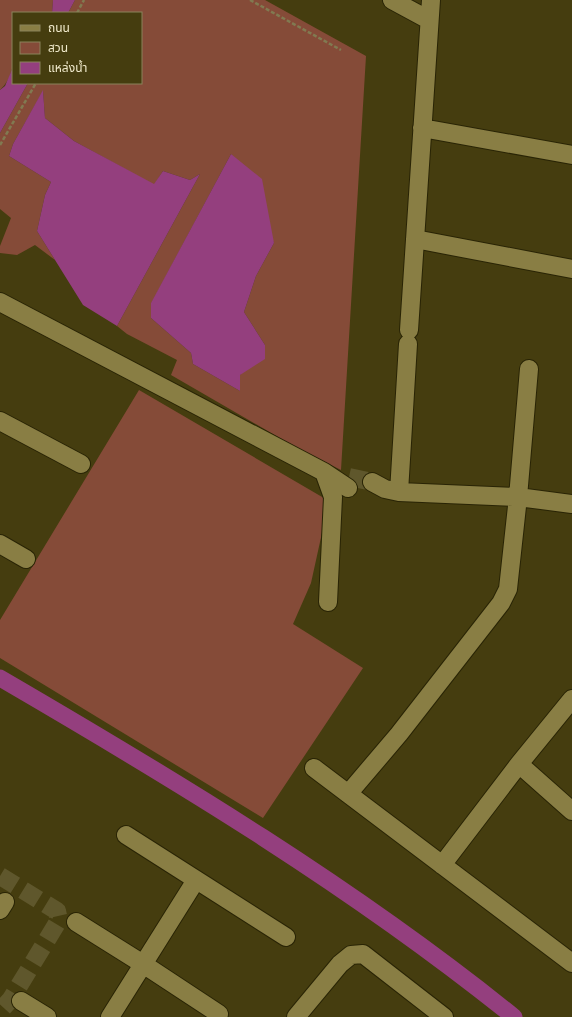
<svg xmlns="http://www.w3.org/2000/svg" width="572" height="1017" viewBox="0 0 572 1017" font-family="'IBM Plex Sans','Noto Sans Thai',sans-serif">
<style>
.green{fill:#854b38;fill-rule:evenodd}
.water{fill:#943f7e}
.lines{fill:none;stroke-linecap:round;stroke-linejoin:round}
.canal{stroke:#943f7e;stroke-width:17}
.minor-tunnel{stroke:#5f572c;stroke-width:18;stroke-dasharray:18 9;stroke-linecap:butt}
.minor-casing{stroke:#292405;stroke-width:20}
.path{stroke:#817a51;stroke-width:2.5;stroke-dasharray:4 2;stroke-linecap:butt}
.minor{stroke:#897e44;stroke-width:18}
</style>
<rect width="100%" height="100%" fill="#453d0f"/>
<path class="green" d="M0,0H53L52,13H13C13,37 20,73 0,90Z
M75,0H265L366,56L341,470L299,449L171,375L177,360L127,334L117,326L200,174L190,180L163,171L154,185L74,141L45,118L43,91L13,144L9,156L51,182L45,195L37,231L55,260L35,245L17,255L0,253V246L11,218L0,209V133L28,83H141V13H68ZM231,154L274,243L256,276L244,312L265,345L240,375V391L193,364L191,353L151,318V304Z
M139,390L329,501L311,583L293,624L363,668L263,818L0,658V620Z"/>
<path class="water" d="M53,0H75L68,13H52Z
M13,67V83H28L0,133V90L5,86Z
M43,90L45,118L74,141L154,184L163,171L190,180L200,174L117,326L83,305L37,231L45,195L51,182L9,156L13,144Z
M231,154L262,179L274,243L256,276L244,312L265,345V359L240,375V391L193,364L191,353L151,318V303Z"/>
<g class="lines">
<path class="canal" d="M0,678C177,781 354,888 514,1017"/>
<path class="minor-tunnel" d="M349,477L372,482
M0,876L57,911L59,920L11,999L0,1011"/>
<g class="minor-casing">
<path id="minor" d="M392,0L429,20
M422,128L572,155
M415,239L572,269
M0,302L324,472L348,488
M409,330L431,0
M0,421L81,464
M324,472L333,497L328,602
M372,482L385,489L399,492L518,497L572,504
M399,492L408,344
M0,544L26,559
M519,764L572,811
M314,768L572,963
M348,794L399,734L501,603L508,589L518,497L529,369
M126,835L286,937
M442,865L519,764L572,699
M0,910L5,902
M76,922L143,964L219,1014
M21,1001L47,1017
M110,1017L196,880
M296,1017L340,964L351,955L363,954L444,1017"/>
</g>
<path class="path" d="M250,0L341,50
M77,13L84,0
M0,145L36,83"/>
<use href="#minor" class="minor"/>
</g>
<rect x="12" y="12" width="130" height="72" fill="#453d0f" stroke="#8a835b"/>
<rect x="20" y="25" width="20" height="6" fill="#897e44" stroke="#8a835b"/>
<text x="48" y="32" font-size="12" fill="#f1ebcd">ถนน</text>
<rect x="20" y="42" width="20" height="12" fill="#854b38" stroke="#8a835b"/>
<text x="48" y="52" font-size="12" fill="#f1ebcd">สวน</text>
<rect x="20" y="62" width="20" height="12" fill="#943f7e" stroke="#8a835b"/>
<text x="48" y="72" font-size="12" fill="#f1ebcd">แหล่งน้ำ</text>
</svg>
